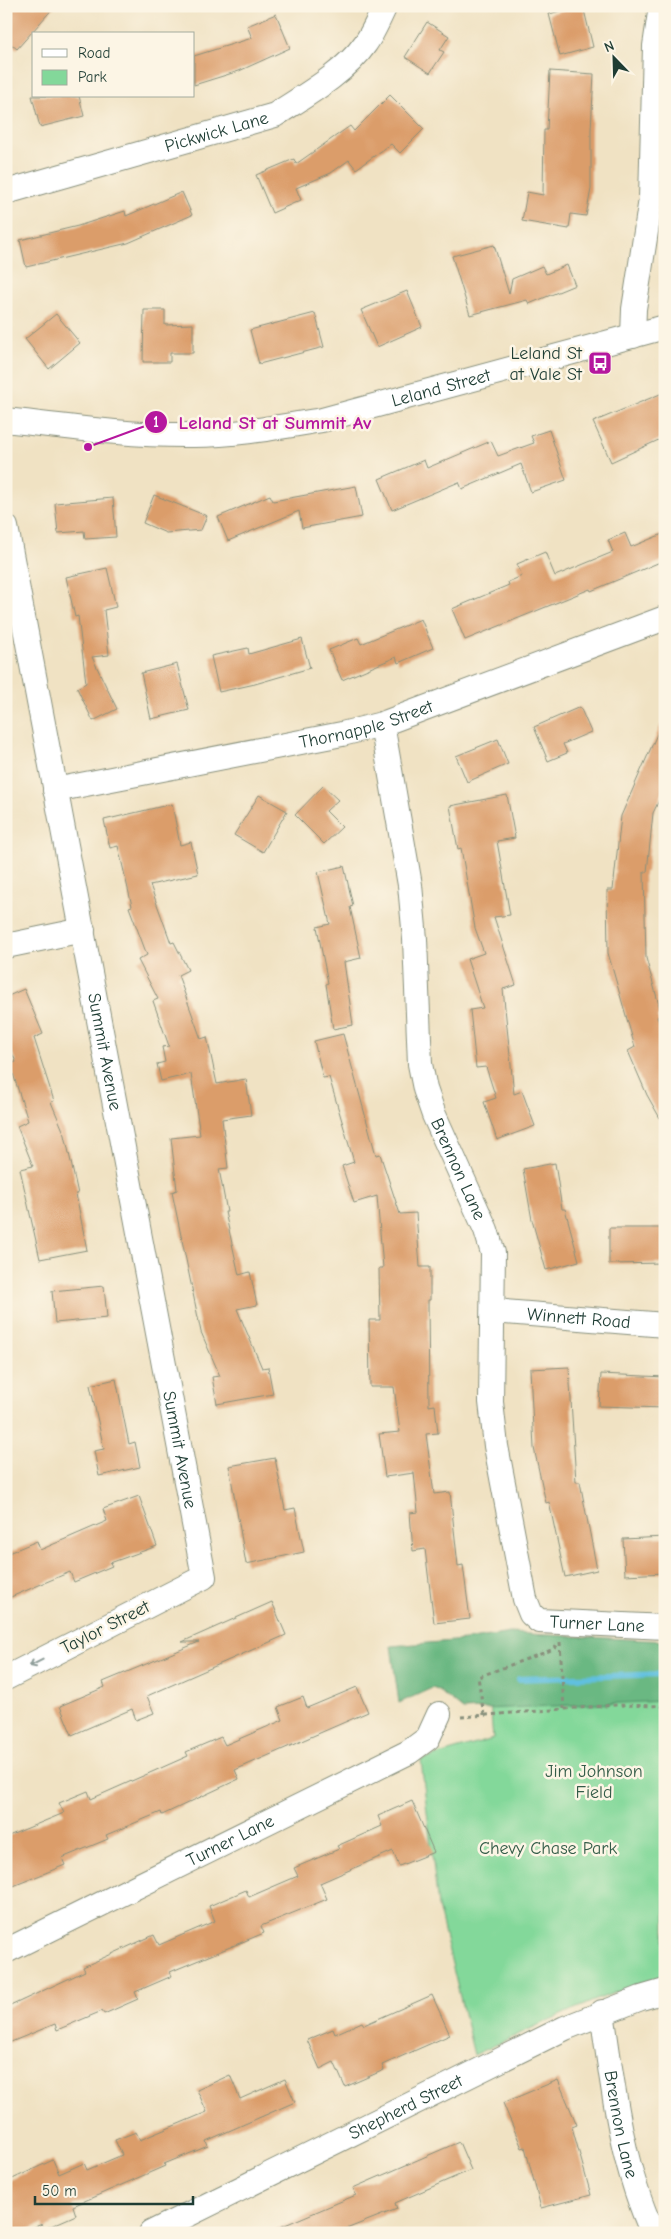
<svg xmlns="http://www.w3.org/2000/svg" width="671" height="2239" viewBox="0 0 671 2239" font-family="'Comic Neue',sans-serif">
<style>
.green{fill:#83d89a;stroke:#518a67}
.forest{fill:#6ab882;stroke:#447a5b}
.lines{fill:none;stroke-linecap:round;stroke-linejoin:round}
.stream{stroke:#61c0df;stroke-width:6}
.building{fill:#db9d6b}
.minor-casing{stroke:#88907c;stroke-width:26}
.path{stroke:#88907c;stroke-width:3;stroke-dasharray:4 4;stroke-linecap:butt}
.minor{stroke:#fff;stroke-width:24}
.oneway{stroke:#8f9e9a}
.labels{text-anchor:middle;stroke-width:5;stroke-linejoin:round;paint-order:stroke}
.street-label{font-size:18px;fill:#1f3d34;stroke:#fcf5e5}
.poi-label{font-size:18px;fill:#1f3d34;stroke:#fcf5e5;text-anchor:end}
.park-label{font-size:18px;fill:#335c48;stroke:#fcf5e5}
.leader{fill:none;stroke:#b5179e;stroke-width:2}
.callout-dot{fill:#b5179e;stroke:#fcf5e5;stroke-width:2}
.mark-label{font-size:15px;text-anchor:middle;font-weight:bold;fill:#fff}
.callout-label{font-size:19px;text-anchor:middle;font-weight:bold;fill:#b5179e;stroke:#fcf5e5;stroke-width:5;stroke-linejoin:round;paint-order:stroke}
</style>
<rect width="100%" height="100%" fill="#fcf5e5"/>
<filter id="ink" filterUnits="userSpaceOnUse"><feTurbulence type="fractalNoise" baseFrequency=".02" numOctaves="2"/><feDisplacementMap in="SourceGraphic" scale="10" xChannelSelector="R" yChannelSelector="G"/><feConvolveMatrix kernelMatrix="1 2 1 2 8 2 1 2 1" color-interpolation-filters="sRGB"/></filter>
<filter id="wash" filterUnits="userSpaceOnUse"><feTurbulence type="fractalNoise" baseFrequency=".0096" numOctaves="4" result="noise"/><feDisplacementMap in="SourceGraphic" scale="20" xChannelSelector="R" yChannelSelector="G"/><feGaussianBlur stdDeviation="1.12" result="paint"/><feColorMatrix in="noise" values="0 0 0 0 0 0 0 0 0 0 0 0 0 0 0 0 0 1.4 0 .05"/><feComposite in="paint" operator="in"/></filter>
<g filter="url(#wash)">
<rect width="100%" height="100%" fill="#f0e2c3"/>
<path class="green" d="M486,1651L665,1657V1976C598,1995 537,2026 474,2055L438,1906L421,1760L493,1739Z"/>
<path class="forest" d="M510,1633L665,1641V1701L463,1710L438,1690L432,1688L399,1703L391,1646L465,1640Z"/>
<g class="lines">
<path class="stream" d="M519,1679L665,1674"/>
</g>
<g id="blocks">
<path class="building" d="M6,6H55L17,49L6,40Z
M579,6H583L593,47L560,56L549,14Z
M276,14L290,48L239,71L194,85V56L252,38L247,26Z
M427,22L449,36L440,50L444,52L430,73L405,57Z
M550,71L594,74L591,130V189L586,216L571,214L569,229L522,221L527,192L543,195L544,130H547Z
M390,95L424,129L400,153L391,144L356,169L349,160L331,173L296,188L301,200L272,213L256,175L294,159L296,164L350,126L354,131Z
M32,96H79L84,116L40,127Z
M182,192L192,215L128,243L26,267L20,240L78,226L125,211L126,216Z
M494,245L509,294L512,279L542,266L546,274L567,265L575,285L529,304L527,300L470,315L452,256Z
M407,291L422,327L377,347L361,310Z
M144,310H165V325L193,324V353H170V362H143Z
M315,313L324,347L259,364L250,330Z
M56,314L80,343L49,369L25,339Z
M665,392V437L611,462L593,422Z
M549,430L566,480L531,492L521,464L462,489L459,482L392,510L379,479L424,460L427,468L491,441L498,456L534,443L531,436Z
M356,486L362,517L302,528L299,511L228,541L218,517L270,495L273,501Z
M154,495L207,516L201,530L166,533L143,523Z
M113,498L116,537L85,539L84,531L58,533L55,503Z
M625,533L631,547L665,533V560L591,591L590,589L465,640L452,609L509,585L508,582L522,576L517,564L545,552L555,576L613,552L608,540Z
M107,568L116,607L104,610L109,655L92,657L117,709L93,721L77,688L86,683L78,616L75,617L66,577Z
M421,619L433,648L398,663L396,657L342,680L329,650L358,638L361,644Z
M302,639L310,668L255,684L219,692L211,656L248,648L249,654Z
M177,664L189,710L151,719L141,673Z
M580,707L591,732L563,744L567,753L548,761L534,727Z
M665,716V788L653,813L647,872H644L646,958L662,1016L657,1017L665,1036V1127L647,1095L628,1051L635,1047L608,953L607,890H613L621,816Z
M498,739L508,764L467,782L456,756Z
M323,786L338,800L326,811L342,827L324,844L295,815Z
M259,795L287,811L263,852L234,835Z
M507,795L515,838L497,841L510,915L494,917L516,985L503,989L514,1094L522,1091L535,1126L497,1140L484,1102L496,1098L486,1067L476,1068L470,1010L483,1008L467,959L484,953L475,928L461,848L458,849L450,806Z
M172,804L180,845L191,842L198,874L150,885L171,943L174,942L188,970L178,975L201,1039L207,1037L217,1084L246,1079L251,1115L222,1119L228,1168L219,1169L227,1212H225L239,1275L250,1272L257,1305L237,1309L262,1368L268,1367L273,1394L217,1404L212,1377L220,1376L201,1332L172,1192L177,1190L171,1138L200,1135L191,1074L161,1081L157,1064L165,1062L162,1047L169,1046L153,1001L158,999L138,960L147,955L129,907L132,906L118,846L110,848L104,820Z
M344,866L353,906L350,907L361,958L344,962L353,1025L333,1029L326,984L328,983L317,927L330,924L318,872Z
M24,989L43,1034L34,1038L54,1101L51,1102L65,1135L78,1194H76L87,1250L40,1259L20,1169L33,1166L17,1126L28,1121L10,1064L16,1062L6,1039V997Z
M343,1034L376,1155L380,1154L400,1214L416,1213L420,1267H430V1300H428L429,1406L435,1405L438,1433L426,1434L434,1494L450,1492L458,1566L463,1565L470,1619L434,1623L425,1549L413,1551L410,1513L418,1512L414,1473L385,1477L379,1434L400,1432L394,1387H370L369,1320H380L379,1268H383L377,1196L354,1203L342,1166L354,1162L329,1077L323,1078L314,1041Z
M555,1163L562,1209H565L579,1261L546,1270L532,1220L523,1169Z
M609,1228H665V1263L609,1264Z
M104,1286L107,1318L55,1323L52,1291Z
M569,1367L576,1482H580L597,1570L565,1577L549,1502L546,1503L534,1448L530,1369Z
M601,1374L665,1377V1408L599,1406Z
M116,1379L129,1444L135,1442L140,1467L99,1476L94,1451L104,1449L90,1385Z
M275,1458L285,1510L295,1508L304,1552L246,1564L229,1466Z
M139,1496L157,1546L110,1563L112,1566L74,1582L70,1572L6,1599V1554L37,1541L40,1550L107,1521L103,1509Z
M665,1537V1573L625,1575L623,1539Z
M272,1602L286,1635L147,1696L154,1713L136,1720L132,1709L72,1735L60,1706L105,1687L103,1682L199,1642H182Z
M357,1687L368,1712L235,1770L239,1779L162,1815L161,1812L106,1835L108,1839L62,1858L65,1865L6,1889V1837L64,1813L59,1803L88,1791L91,1799L188,1756L186,1752L221,1737L225,1745L283,1720L278,1707L303,1697L307,1708Z
M412,1801L434,1852L399,1866L393,1851L320,1883L327,1899L261,1926L264,1933L170,1972L172,1976L135,1992L138,1999L104,2014L102,2011L57,2030L55,2024L6,2044V2008L85,1971L83,1967L154,1935L159,1945L215,1921L209,1906L246,1890L249,1897L298,1876L294,1868L339,1849L337,1846L382,1826L378,1816Z
M432,1995L450,2035L382,2065L384,2070L345,2087L334,2062L320,2069L307,2040L333,2029L335,2034L362,2022L364,2025Z
M230,2075L240,2099L285,2079L295,2102L206,2141L208,2146L164,2164L165,2166L73,2206L76,2215L44,2229L42,2224L20,2233H6V2182L53,2160L59,2174L84,2163L87,2170L122,2155L115,2140L136,2132L140,2140L207,2112L197,2090Z
M558,2080L577,2125L572,2127L591,2195L541,2208L525,2147L522,2148L503,2103Z
M459,2142L471,2170L395,2203L397,2209L336,2233H266L356,2195L353,2188Z"/>
</g>
</g>
<g filter="url(#ink)">
<use href="#blocks" fill-opacity="0" stroke="#88907c" stroke-width="1"/>
<g class="lines">
<g class="minor-casing">
<g id="minor">
<path id="s1" d="M6,192L275,115C304,96 345,73 365,44C373,33 379,19 385,6"/>
<path d="M633,336L634,309L651,199L655,46L661,6"/>
<path id="s2" d="M6,420C68,427 131,436 193,435C236,435 279,427 322,420L665,327"/>
<path id="s3" d="M6,527L204,1577L6,1678"/>
<path id="s4" d="M382,724L410,885L415,939L420,1064L425,1089L434,1115L486,1230L493,1253L491,1402L496,1446L525,1599L531,1614L539,1621L665,1627"/>
<path id="s5" d="M55,790L342,734L382,724L665,618"/>
<path d="M6,946L83,930"/>
<path id="s6" d="M493,1311L665,1325"/>
<path id="s7" d="M6,1951L409,1752L428,1738L439,1714"/>
<path id="s8" d="M602,2012C613,2087 621,2164 653,2233"/>
<path id="s9" d="M151,2233L565,2028L641,1998L665,1991"/>
</g>
</g>
<path class="path" d="M560,1642L564,1709
M484,1715L478,1677L554,1649L558,1644
M461,1717L616,1705L665,1706"/>
<use href="#minor" class="minor"/>
</g>
<defs><path id="oneway-shaft" d="M-6 0H5M1.5-3L5.5 0L1.5 3" fill="none" stroke-width="1.6" stroke-linecap="round" stroke-linejoin="round" transform="scale(1.25)"/></defs>
<use class="oneway" href="#oneway-shaft" transform="translate(36 1663) rotate(153)"/>
</g>
<defs>
<g id="bus-square" transform="scale(1.25)"><rect x="-9" y="-9" width="18" height="18" rx="4" fill="#b5179e" stroke="#fcf5e5"/><path d="M-5-6H5V4H4V6H2V4H-2V6H-4V4H-5ZM-3.5-4V0h7V-4ZM-3.5 1.2v1.5H-2V1.2ZM2 1.2v1.5H3.5V1.2Z" fill="#fff"/></g>
</defs>
<g fill-rule="evenodd">
<use href="#bus-square" x="600" y="363"/>
</g>
<g class="labels">
<g class="street-label">
<text dy="6" stroke="none"><textPath href="#s1" startOffset="219">Pickwick Lane</textPath></text>
<text dy="6" stroke="none"><textPath href="#s2" startOffset="441">Leland Street</textPath></text>
<text dy="6" stroke="none"><textPath href="#s5" startOffset="318">Thornapple Street</textPath></text>
<text dy="6" stroke="none"><textPath href="#s3" startOffset="534">Summit Avenue</textPath></text>
<text dy="6" stroke="none"><textPath href="#s4" startOffset="455">Brennon Lane</textPath></text>
<text dy="6" stroke="none"><textPath href="#s6" startOffset="86">Winnett Road</textPath></text>
<text dy="6" stroke="none"><textPath href="#s3" startOffset="939">Summit Avenue</textPath></text>
<text dy="6" stroke="none"><textPath href="#s4" startOffset="980">Turner Lane</textPath></text>
<text transform="translate(105 1627) rotate(-27)" y="6">Taylor Street</text>
<text dy="6" stroke="none"><textPath href="#s7" startOffset="250">Turner Lane</textPath></text>
<text dy="6" stroke="none"><textPath href="#s9" startOffset="284">Shepherd Street</textPath></text>
<text dy="6" stroke="none"><textPath href="#s8" startOffset="114">Brennon Lane</textPath></text>
</g>
<g class="poi-label">
<text x="582" y="359">Leland St<tspan x="582" dy="21">at Vale St</tspan></text>
</g>
<g class="park-label">
<text x="594" y="1777">Jim Johnson<tspan x="594" dy="21">Field</tspan></text>
<text x="548" y="1854">Chevy Chase Park</text>
</g>
</g>
<path class="leader" d="M88 447L156 422"/>
<g class="callout-dot">
<circle cx="88" cy="447" r="5"/>
<circle cx="156" cy="422" r="12"/>
</g>
<g class="mark-label">
<text x="156" y="427">1</text>
</g>
<g class="callout-label">
<text x="275" y="429">Leland St at Summit Av</text>
</g>
<rect width="671" height="2239" fill="none" stroke="#fcf5e5" stroke-width="25"/>
<rect x="32" y="32" width="162" height="65" fill="#fcf5e5" stroke="#a4ab9e"/>
<rect x="42" y="49" width="25" height="8" fill="#ffffff" stroke="#a4ab9e"/>
<text x="78" y="58" font-size="15" fill="#1f3d34">Road</text>
<rect x="42" y="70" width="25" height="15" fill="#83d89a" stroke="#a4ab9e"/>
<text x="78" y="82" font-size="15" fill="#1f3d34">Park</text>
<g transform="translate(614 58) rotate(337)" stroke="#fcf5e5" stroke-width="4" paint-order="stroke">
<path d="M0-4L9 19L0 12L-9 19Z" fill="#1f3d34"/>
<text y="-8" font-size="14" font-weight="bold" text-anchor="middle" fill="#1f3d34">N</text>
</g>
<path d="M35 2196v8h158v-8" fill="none" stroke="#1f3d34" stroke-width="2.5"/>
<text x="42" y="2196" font-size="15" fill="#1f3d34" stroke="#fcf5e5" stroke-width="4" paint-order="stroke">50 m</text>
</svg>
